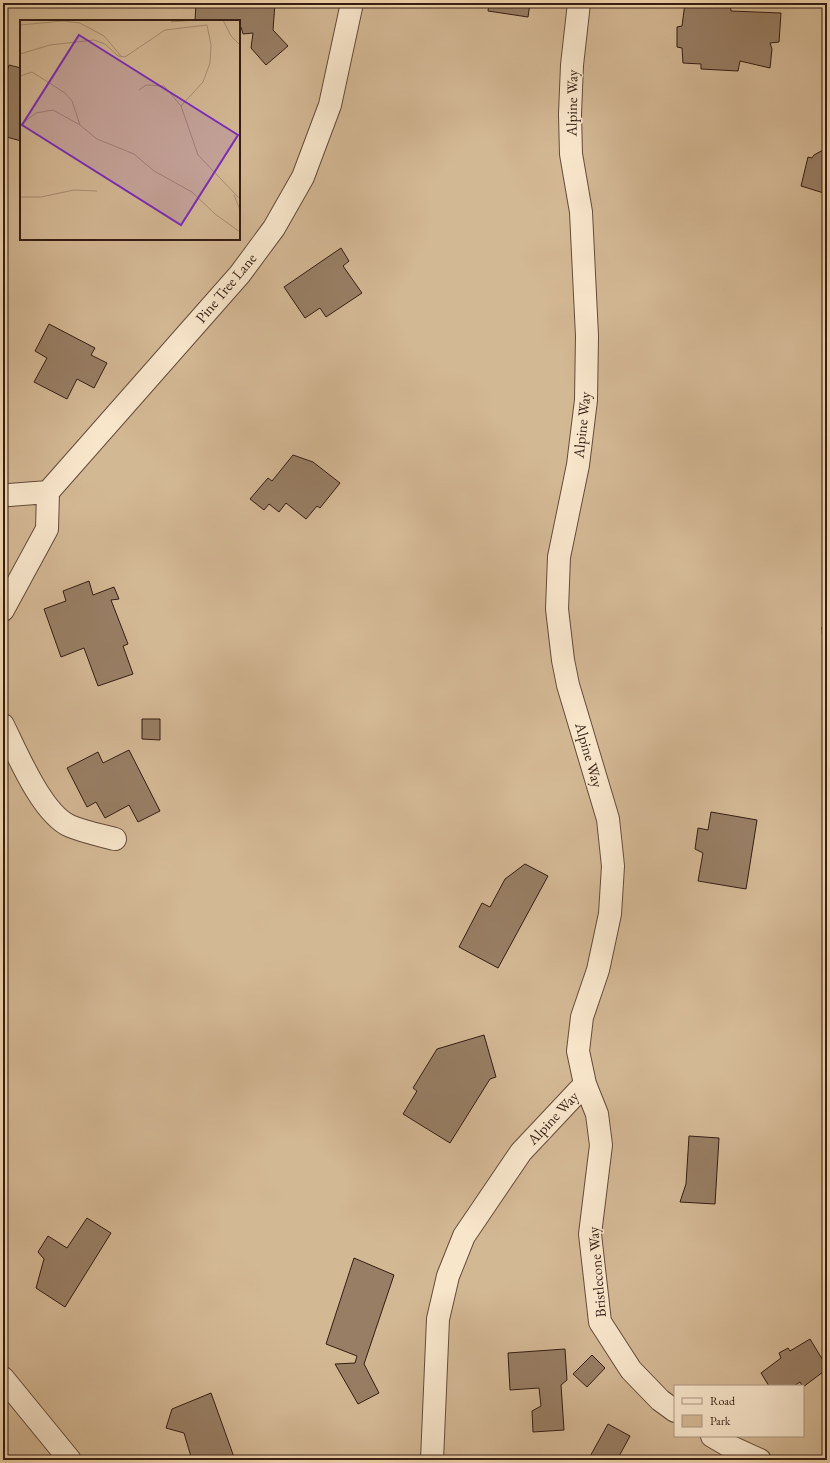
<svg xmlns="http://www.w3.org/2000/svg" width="830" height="1463" viewBox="0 0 830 1463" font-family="'EB Garamond',serif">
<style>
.green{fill:#d3b894;stroke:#846a54;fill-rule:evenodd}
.building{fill:#987e64;stroke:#341d13}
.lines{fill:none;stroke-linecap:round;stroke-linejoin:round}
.minor-casing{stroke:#644c3a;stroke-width:24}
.minor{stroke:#f8e6cb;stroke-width:22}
.labels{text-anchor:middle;stroke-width:3;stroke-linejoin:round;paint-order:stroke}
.street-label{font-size:15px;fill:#341d13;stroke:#f8e6cb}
.inset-road{fill:none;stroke:#a78d71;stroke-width:1}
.view{fill:#7b2cbf;fill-opacity:0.15;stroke:#7b2cbf;stroke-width:2}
.inset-edge{fill:none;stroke:#341d13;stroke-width:2}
</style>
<rect width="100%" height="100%" fill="#f4d8af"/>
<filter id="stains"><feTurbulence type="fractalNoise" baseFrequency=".005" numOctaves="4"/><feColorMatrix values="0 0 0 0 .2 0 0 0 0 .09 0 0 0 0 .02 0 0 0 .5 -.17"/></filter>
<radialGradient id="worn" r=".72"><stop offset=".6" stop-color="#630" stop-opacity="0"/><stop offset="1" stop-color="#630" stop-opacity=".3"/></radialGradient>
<path class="green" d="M3,3H827V1460H3ZM21,21H239V239H21ZM675,1386H803V1436H675Z"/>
<path class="building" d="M196,3H275L273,30L288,46L266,65L251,48L253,33L243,34L241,27H239V21H195Z
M489,3H530L528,17L488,11Z
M685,3H730L731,11L781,13L779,42L770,43L772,49L770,68L740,61L738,71L701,69V64L683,63L682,48L677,47V27L682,26Z
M9,65L21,68V141L3,136V87Z
M827,142V194L801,186L808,157L812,158L814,155L823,150L825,143Z
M341,248L349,261L343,266L362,293L326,317L320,308L305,318L284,287Z
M49,324L95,348L91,355L107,363L94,388L77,379L67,399L34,382L47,358L35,351Z
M293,455L313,462L340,483L320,508L317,506L306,519L286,503L279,512L269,504L264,510L250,499L268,478L272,481Z
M89,581L93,595L114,587L119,599L111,600L128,644L123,646L133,674L98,686L84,648L61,657L44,609L66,601L63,591Z
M827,626V676H825L822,627Z
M142,719H160V740L142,739Z
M129,750L160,811L138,822L129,805L105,818L96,802L87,807L67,768L98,752L103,763Z
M711,812L757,820L746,889L698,881L703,853L695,849L698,828L708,830Z
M525,864L548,876L498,968L459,947L482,903L490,907L505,879Z
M484,1035L496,1077L490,1079L450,1143L403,1114L417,1091L413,1088L437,1049Z
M689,1136L719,1138L715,1204L680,1202L686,1184Z
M87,1218L111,1233L65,1307L36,1288L44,1259L38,1252L48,1236L67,1248Z
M354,1258L394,1275L364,1364L379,1393L358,1404L335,1364L355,1363L357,1356L326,1344Z
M810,1339L824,1362L823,1372L803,1387L800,1382L794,1386H769L761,1373L781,1358L779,1353L788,1348L790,1351Z
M565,1349L567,1380L561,1385L564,1430L533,1432L532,1411L541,1406L539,1388L510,1390L508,1353Z
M592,1355L605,1368L587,1387L573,1374Z
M211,1393L235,1460H192L184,1433L166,1428L172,1409Z
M608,1424L630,1436L617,1460H588Z"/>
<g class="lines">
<g class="minor-casing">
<path id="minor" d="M3,494L9,495L48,492L240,274L274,228L303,177L330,105L352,3
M3,610L47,529L48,492
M3,725C17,753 42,814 70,826C84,832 100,835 115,839
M585,1084L597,1114L601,1145L590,1234L600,1322L631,1370L660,1400L675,1411
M3,1378L70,1460
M712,1436L729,1446L760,1460
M432,1460L438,1319L448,1276L464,1236L521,1152L585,1084L578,1051L582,1017L598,970L610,914L613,866L608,819L568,685L563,660L557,609L559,557L578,465L586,400L587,336L581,212L571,154L570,114L572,65L579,3"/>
</g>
<use href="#minor" class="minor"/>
</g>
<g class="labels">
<g class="street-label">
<text transform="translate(572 103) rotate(-89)" y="5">Alpine Way</text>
<text transform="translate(226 288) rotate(-50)" y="5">Pine Tree Lane</text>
<text transform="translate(582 425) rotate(-84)" y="5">Alpine Way</text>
<text transform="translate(589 755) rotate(74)" y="5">Alpine Way</text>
<text transform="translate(553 1118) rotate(-47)" y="5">Alpine Way</text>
<text transform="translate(597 1272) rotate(-95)" y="5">Bristlecone Way</text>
</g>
</g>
<g transform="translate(20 20)">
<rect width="220" height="220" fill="#f4d8af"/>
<path d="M0,0H220V220H0Z" fill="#d3b894"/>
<path class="inset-road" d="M203,0L211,16L220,25M151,2L174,0M0,5L43,1L60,3L84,16L101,36M187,5L191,25L190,43L183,62L161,86L178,135L220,179M0,34L30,25L74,20L85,24L98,36L105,37L145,10L187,5M0,56L12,52L45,73L52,81L60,105L77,119L114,134L134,151L172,172L195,194L220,212M119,70L126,65L144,66L161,86M0,105L16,93L33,90L60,105M214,175L220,190M0,177H21L54,170L77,171"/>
<path class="view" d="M59,15L218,115L161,205L2,105Z"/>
<rect width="220" height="220" class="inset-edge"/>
</g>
<rect width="830" height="1463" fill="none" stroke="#f4d8af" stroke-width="16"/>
<rect x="4" y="4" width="822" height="1455" fill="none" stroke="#341d13" stroke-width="2"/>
<rect x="8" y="8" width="814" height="1447" fill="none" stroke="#341d13"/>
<rect x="674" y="1385" width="130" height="52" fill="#f8e6cb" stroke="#aa9681"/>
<rect x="682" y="1398" width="20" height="6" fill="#f8e6cb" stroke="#aa9681"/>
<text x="710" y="1405" font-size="12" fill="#341d13">Road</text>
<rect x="682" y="1415" width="20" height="12" fill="#d3b894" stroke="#aa9681"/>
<text x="710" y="1425" font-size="12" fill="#341d13">Park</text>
<rect width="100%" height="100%" filter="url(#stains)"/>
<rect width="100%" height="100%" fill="url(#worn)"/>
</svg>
